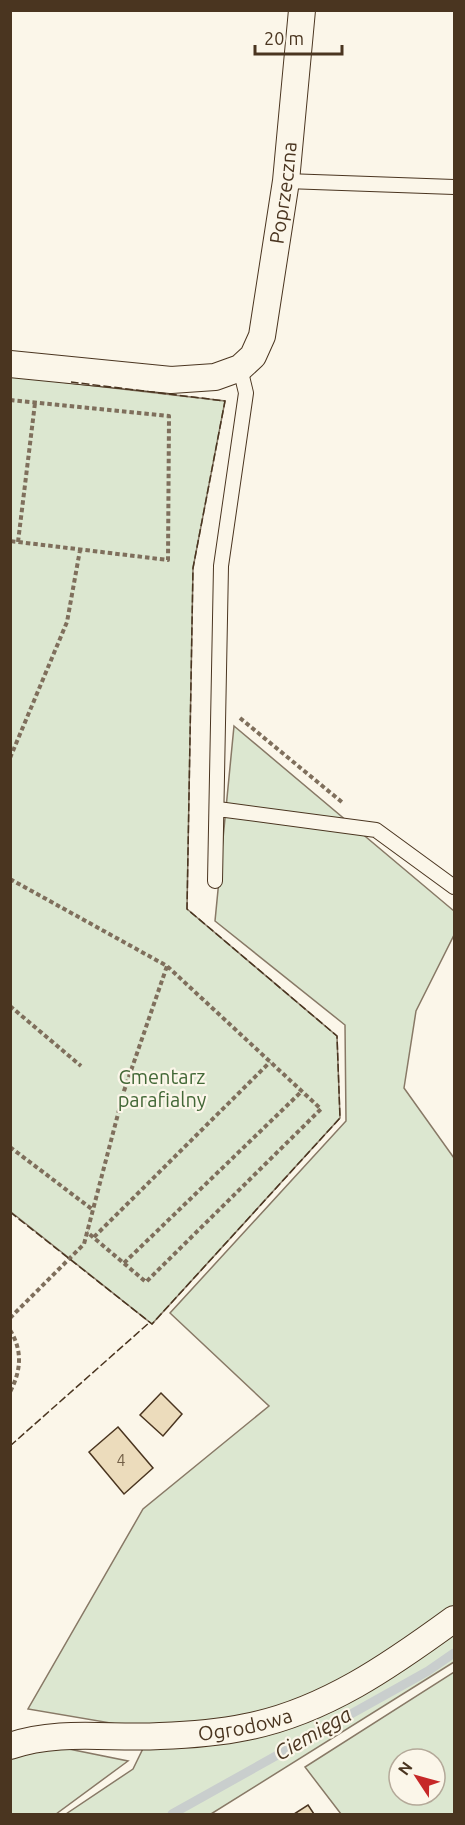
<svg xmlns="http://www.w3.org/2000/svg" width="465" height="1825" viewBox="0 0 465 1825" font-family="Ubuntu,sans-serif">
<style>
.green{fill:#dce7d0;stroke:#887966;stroke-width:1.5;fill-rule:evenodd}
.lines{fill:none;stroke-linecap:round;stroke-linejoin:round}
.stream{stroke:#c9cecd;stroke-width:9}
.building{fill:#ecdcbc;stroke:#4a3520;stroke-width:1.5}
.lane-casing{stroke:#4a3520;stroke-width:16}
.street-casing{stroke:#4a3520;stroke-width:28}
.path{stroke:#7f6f5c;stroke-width:4;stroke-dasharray:4.5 3;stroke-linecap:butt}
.lane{stroke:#fbf6e9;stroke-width:14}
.street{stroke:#fbf6e9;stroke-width:26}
.fence{stroke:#4a3520;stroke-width:1.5;stroke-dasharray:8 3;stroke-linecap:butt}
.labels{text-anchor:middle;stroke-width:4.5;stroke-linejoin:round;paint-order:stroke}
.number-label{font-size:16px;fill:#725f47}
.street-label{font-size:20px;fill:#4a3520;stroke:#fbf6e9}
.park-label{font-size:20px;fill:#436837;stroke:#fbf6e9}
.water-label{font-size:21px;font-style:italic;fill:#4a3520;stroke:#fbf6e9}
</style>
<rect width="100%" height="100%" fill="#fbf6e9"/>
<path class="green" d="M10,376L225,401L193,568L187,909L337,1036L340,1118L152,1324L11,1212Z
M234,726L454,911V935L416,1011L404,1088L454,1158V1662L211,1814H66L133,1769L152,1730L28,1709L143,1509L269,1406L170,1313L346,1121L345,1025L215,921Z
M454,1672V1814H341L305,1767ZM399,1759H435V1795H399Z
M49,1745L128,1761L56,1814H11V1756Z"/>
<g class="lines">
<path class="stream" d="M172,1814L428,1671L454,1653"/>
</g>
<path class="building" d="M161,1393L182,1414L163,1436L140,1415Z
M118,1427L153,1468L124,1494L89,1452Z
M308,1805L314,1814H294Z"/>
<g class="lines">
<g class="lane-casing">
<path id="lane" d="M286,181L454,187
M218,809L376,830L454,887
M215,881L221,566L246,393L240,368"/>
</g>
<g class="street-casing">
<g id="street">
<path id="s1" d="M10,364L171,380L215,377L240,368L253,356L262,336L286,181L302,10"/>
<path id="s2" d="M10,1746C59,1729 110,1739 160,1736C189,1735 217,1733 246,1727C324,1712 391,1665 454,1619"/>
</g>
</g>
<path class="path" d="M10,400L169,416L168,560L10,541
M18,542L35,403
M240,718L343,803
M10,758L67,622L80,550
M10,879L167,966L321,1109L146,1282L87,1232
M10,1006L81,1066
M10,1147L93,1210
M94,1237L270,1062
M124,1263L302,1091
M10,1318L84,1244L124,1091L167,966
M10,1330C23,1351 21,1371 10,1392"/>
<use href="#lane" class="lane"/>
<use href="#street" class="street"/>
<path class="fence" d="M10,1212L152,1324L340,1118L337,1036L187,909L193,568L225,401L71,382
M10,1446L150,1322"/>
</g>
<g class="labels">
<g class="number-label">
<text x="121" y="1466">4</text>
</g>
<g class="street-label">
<text dy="7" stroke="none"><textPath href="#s1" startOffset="417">Poprzeczna</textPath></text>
<text dy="7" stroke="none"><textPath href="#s2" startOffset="237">Ogrodowa</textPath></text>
</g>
<g class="park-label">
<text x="162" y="1084">Cmentarz<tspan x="162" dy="23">parafialny</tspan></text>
</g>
<g class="water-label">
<text transform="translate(313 1734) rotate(-30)" y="7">Ciemięga</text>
</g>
</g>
<rect width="465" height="1825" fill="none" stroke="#4a3520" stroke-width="24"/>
<g transform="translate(417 1777) rotate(306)"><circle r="28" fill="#fbf6e9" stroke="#b4a999" stroke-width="1.5"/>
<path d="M0-4.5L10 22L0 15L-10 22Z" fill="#c62828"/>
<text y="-9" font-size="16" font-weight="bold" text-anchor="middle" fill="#4a3520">N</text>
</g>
<path d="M255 45v9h87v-9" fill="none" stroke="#4a3520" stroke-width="3"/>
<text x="264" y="45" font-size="18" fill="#4a3520" stroke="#fbf6e9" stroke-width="4.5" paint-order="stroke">20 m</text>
</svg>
